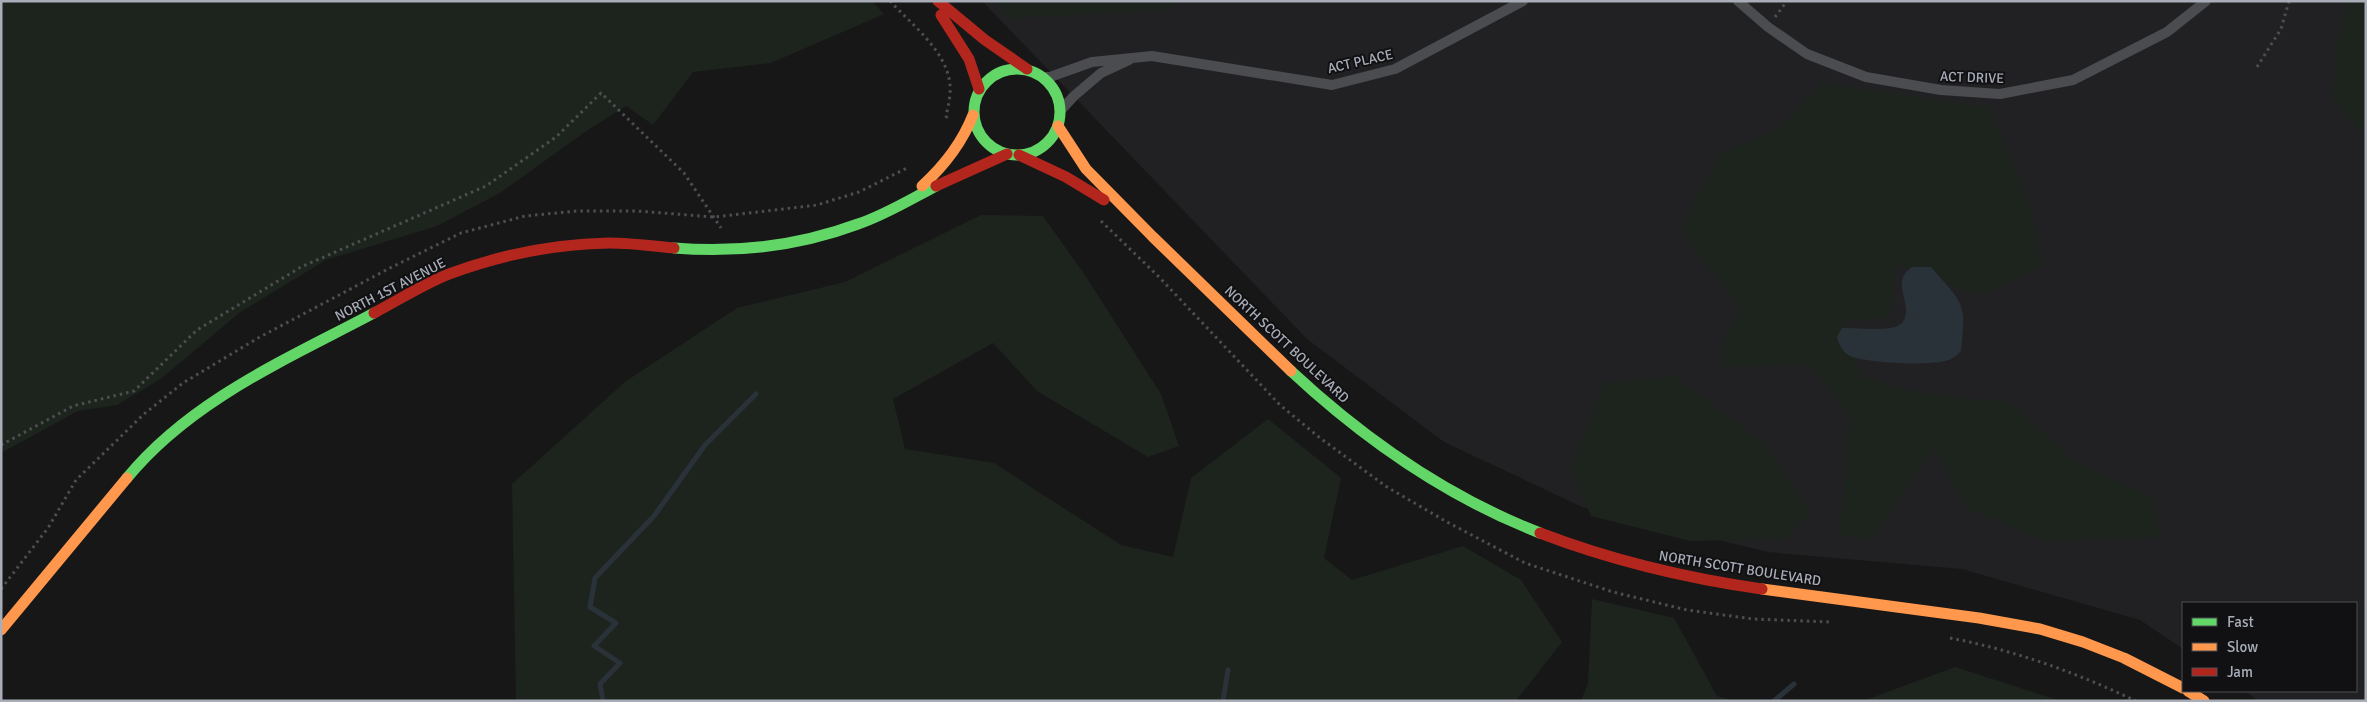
<svg xmlns="http://www.w3.org/2000/svg" width="2367" height="702" viewBox="0 0 2367 702" font-family="Signika,sans-serif">
<style>
.built{fill:#212123}
.green{fill:#1d241e}
.water{fill:#2a3239}
.lines{fill:none;stroke-linecap:round;stroke-linejoin:round}
.stream{stroke:#2a3239;stroke-width:5}
.path{stroke:#4d4e52;stroke-width:3;stroke-dasharray:2.5 4;stroke-linecap:butt}
.lane{stroke:#4b4c50;stroke-width:10}
.fast{stroke:#63d668;stroke-width:11}
.slow{stroke:#ff974d;stroke-width:11}
.jam{stroke:#b3261e;stroke-width:11}
.labels{text-anchor:middle;stroke-width:4;stroke-linejoin:round;paint-order:stroke}
.street-label{font-size:14px;fill:#a8adb8;stroke:#111113}
</style>
<rect width="100%" height="100%" fill="#171717"/>
<path class="built" d="M982,1H2366V701H2259L2245,691H2356V603H2183V649L2140,620L1962,569L1768,552L1582,507L1444,442L1307,339Z"/>
<path class="green" d="M1,1H872L884,14L771,63L693,72L653,125L626,106L585,132L500,193L437,226L326,260L239,313L162,378L117,405L78,411L1,453Z
M995,1H1179L1172,10L1009,18Z
M2347,1H2366V136L2333,100L2336,48Z
M1822,83L1988,107L2030,204L2042,265L1980,295L1897,265L1889,318L1842,321L1862,377L1917,392L2010,403L2075,461L2154,497L2159,537L2043,541L1968,509L1934,449L1872,539L1840,534L1850,418L1811,365L1720,367L1727,334L1741,307L1702,259L1681,227L1722,151L1775,132Z
M981,215L1043,216L1087,278L1161,394L1179,446L1148,457L1037,391L993,343L893,399L905,449L994,463L1121,545L1173,557L1191,478L1268,419L1341,478L1324,558L1352,580L1463,546L1521,580L1562,642L1516,701H516L512,484L626,381L737,308L845,282Z
M1676,376L1767,447L1812,513L1783,539L1690,541L1591,516L1570,469L1604,383Z
M1592,599L1674,618L1717,696L1734,701H1581L1588,683Z
M1955,667L2061,701H1863Z"/>
<path class="water" d="M1912,267H1931C1963,304 1967,301 1961,351C1958,354 1955,357 1951,359C1937,367 1866,363 1850,356C1843,353 1839,344 1837,337L1842,328C1856,327 1893,333 1902,323C1916,306 1888,282 1912,267Z"/>
<g class="lines">
<path class="stream" d="M603,701L600,684L620,663L594,646L616,623L590,607L595,578L654,516L705,445L756,394
M1223,701L1228,670
M1774,701L1794,684"/>
<path class="path" d="M890,1C912,25 947,51 950,85C951,95 948,107 946,116L948,119
M1775,17L1787,1
M2257,67L2281,29L2289,1
M1101,221L1159,277L1280,405L1320,438L1387,487L1447,522L1525,563L1613,592L1687,610L1753,619L1832,622
M1,445L73,406L134,391L197,330L301,267L486,186L556,137L601,93L684,173L721,228
M1,589L48,528L76,480L144,414L183,383L258,338L390,268L461,233L525,216L577,211H637L714,217L817,205L859,192L909,167
M1950,638C2014,650 2077,673 2136,701"/>
<path class="lane" d="M1738,1L1768,27L1807,54L1866,77L1941,90L2000,94L2073,80L2167,32L2206,1
M1042,77H1050L1092,62L1152,56L1332,85L1395,69L1523,1
M1060,111L1074,96L1101,73L1129,60"/>
<path class="fast" d="M974 112a43 43 0 1 1 86 0a43 43 0 1 1-86 0Z
M674,248C736,253 799,246 858,224C885,215 911,199 936,186
M1291,371C1364,439 1447,497 1540,533
M127,478C191,400 287,359 374,313"/>
<path class="slow" d="M1058,126L1086,169L1153,237L1291,371
M922,186C944,166 962,143 973,115
M1762,589L1979,618L2040,629L2083,642L2124,658L2183,688
M1,630L127,478
M2188,691L2204,701"/>
<path class="jam" d="M938,1L985,40L1027,69
M941,15L969,59L979,89
M1019,155L1066,177L1104,200
M936,186L1007,154
M374,313C399,300 423,284 449,274C500,255 555,244 609,243C631,243 653,246 674,248
M1540,533C1613,561 1685,578 1762,589"/>
</g>
<g class="labels">
<g class="street-label">
<text transform="translate(1360 61) rotate(-13)" y="5">ACT PLACE</text>
<text transform="translate(1972 77) rotate(2)" y="5">ACT DRIVE</text>
<text transform="translate(390 289) rotate(-27)" y="5">NORTH 1ST AVENUE</text>
<text transform="translate(1287 344) rotate(43)" y="5">NORTH SCOTT BOULEVARD</text>
<text transform="translate(1740 568) rotate(9)" y="5">NORTH SCOTT BOULEVARD</text>
</g>
</g>
<rect width="2367" height="702" fill="none" stroke="#a8adb8" stroke-width="5"/>
<rect x="2182" y="602" width="175" height="90" fill="#111113" stroke="#4d4f55"/>
<rect x="2192" y="618" width="25" height="8" fill="#63d668" stroke="#4d4f55"/>
<text x="2227" y="627" font-size="15" fill="#a8adb8">Fast</text>
<rect x="2192" y="643" width="25" height="8" fill="#ff974d" stroke="#4d4f55"/>
<text x="2227" y="652" font-size="15" fill="#a8adb8">Slow</text>
<rect x="2192" y="668" width="25" height="8" fill="#b3261e" stroke="#4d4f55"/>
<text x="2227" y="677" font-size="15" fill="#a8adb8">Jam</text>
</svg>
